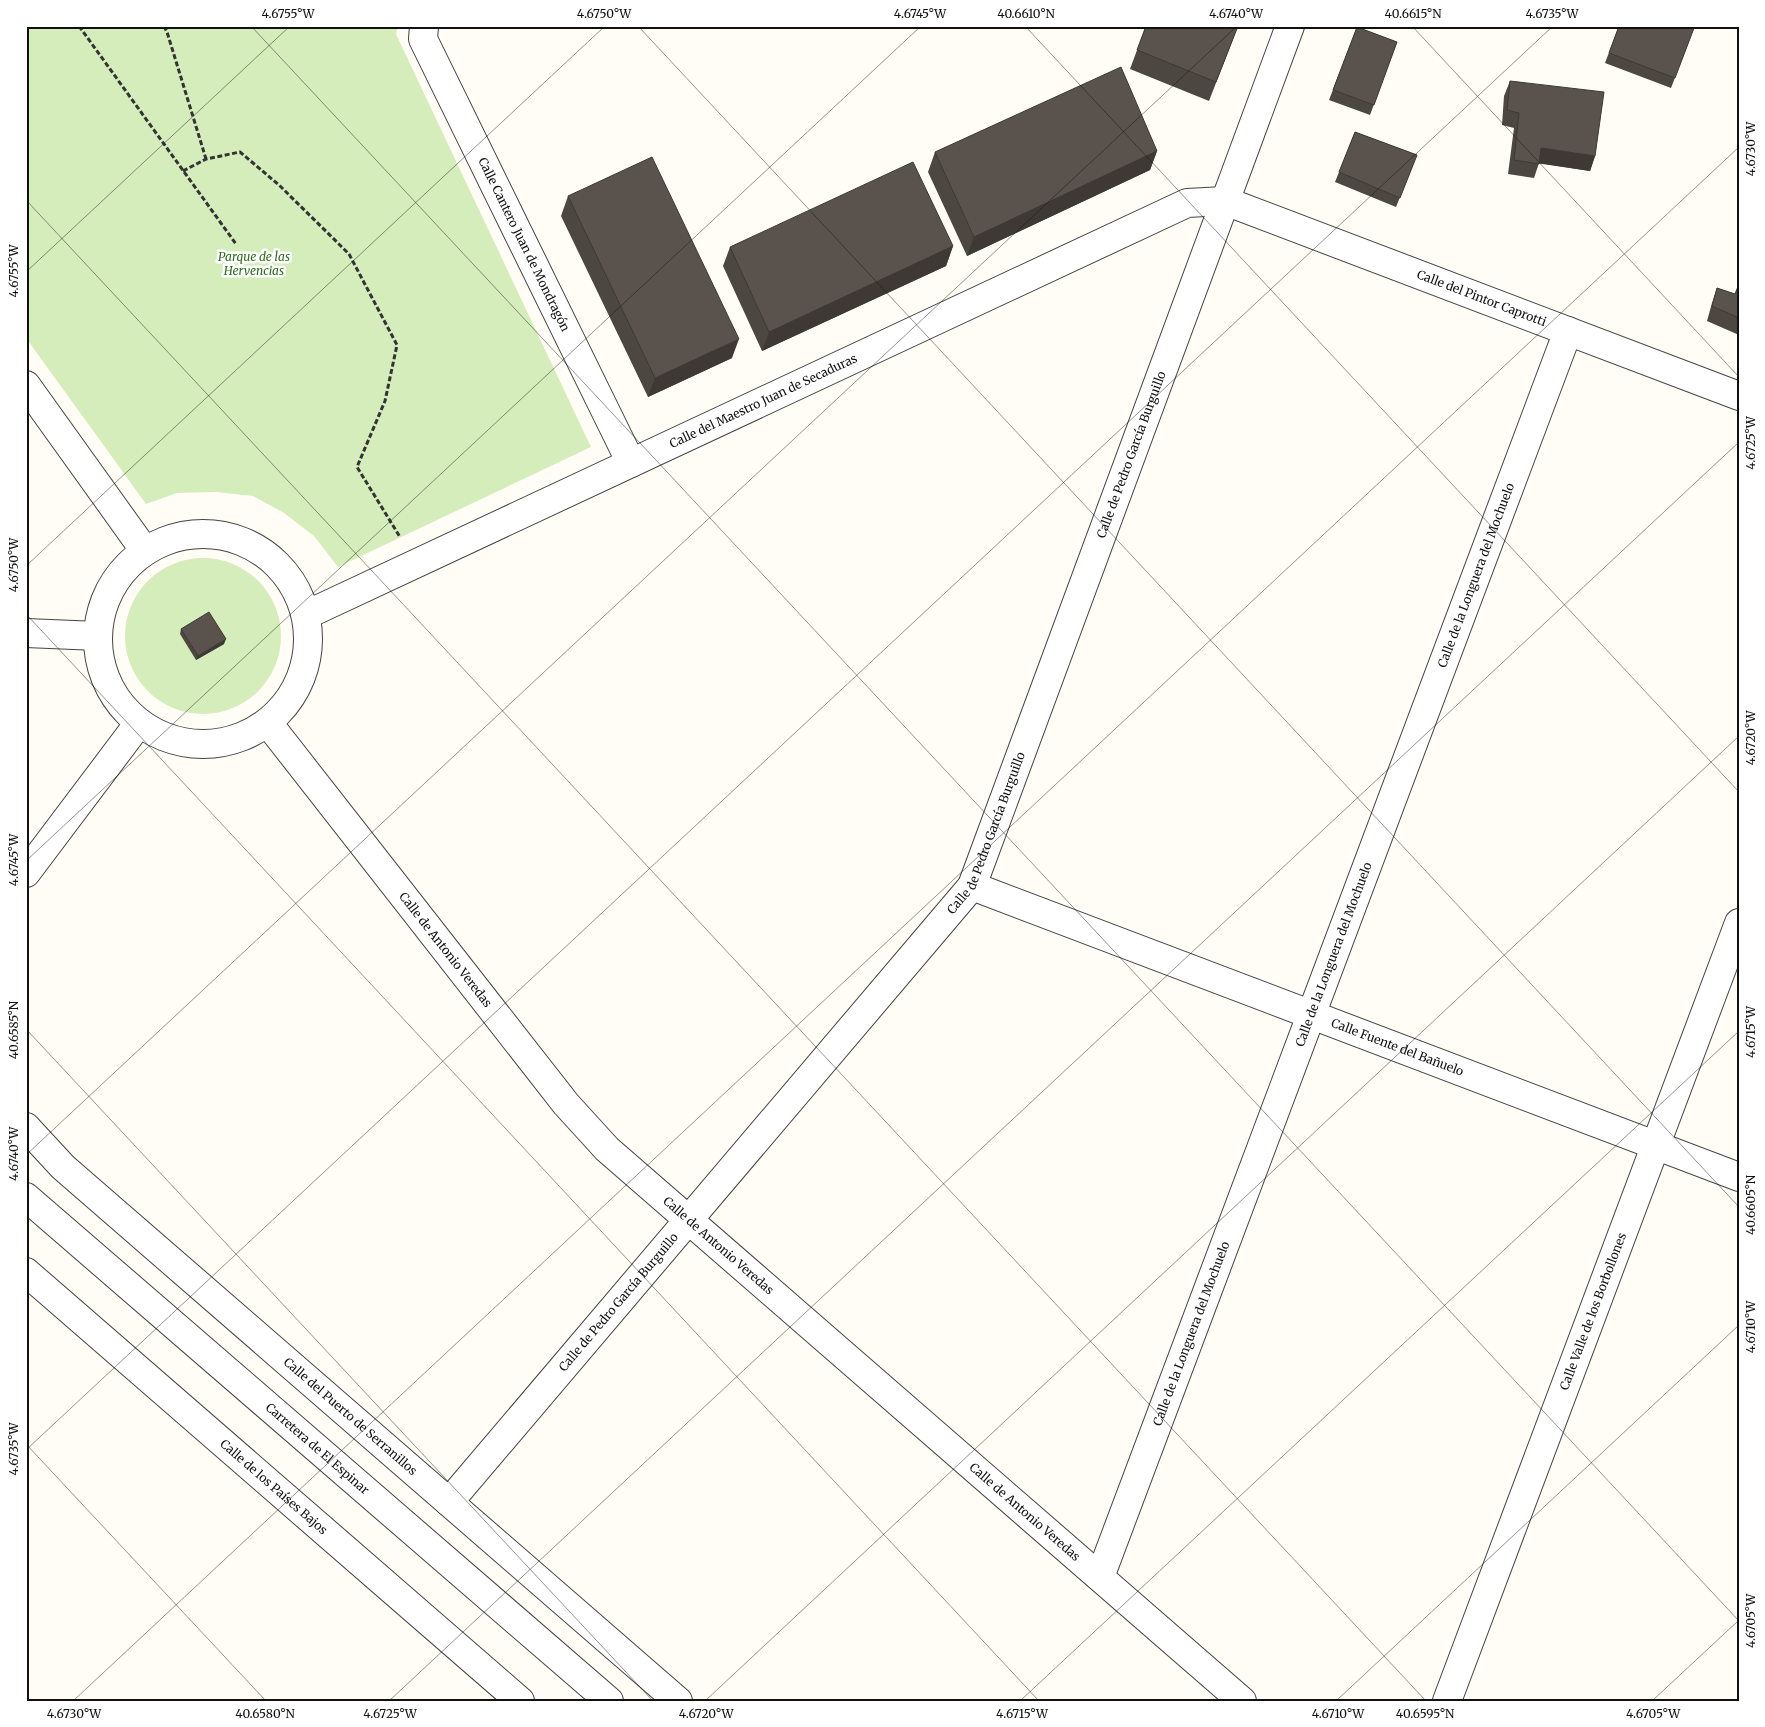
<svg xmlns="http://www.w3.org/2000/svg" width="1765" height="1727" viewBox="0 0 1765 1727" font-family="Merriweather,serif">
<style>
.green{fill:#d5edbb}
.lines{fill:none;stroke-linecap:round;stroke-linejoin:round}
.minor-casing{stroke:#444;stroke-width:30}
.path{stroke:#333;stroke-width:3;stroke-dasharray:5 2.5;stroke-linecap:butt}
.minor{stroke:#fff;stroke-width:28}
.wall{fill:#4d4741}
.shaded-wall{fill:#3f3935}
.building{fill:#5a524c;stroke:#3f3935}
.ticks{fill:none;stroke:#111;stroke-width:1;stroke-opacity:0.45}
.labels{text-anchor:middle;stroke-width:5;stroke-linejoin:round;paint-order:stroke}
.street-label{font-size:12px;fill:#111;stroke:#fff}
.park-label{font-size:12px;font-style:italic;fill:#2e6d1c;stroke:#fff}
.neatline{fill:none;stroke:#111;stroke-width:2}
.ticks-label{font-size:12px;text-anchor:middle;fill:#111}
</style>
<rect width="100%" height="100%" fill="#fffdf5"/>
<path class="green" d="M26,26H398L396,34L591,447L338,567L314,536L284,513L253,496L216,492L177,493L146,504L26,338Z
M125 636a78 78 0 1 1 156 0a78 78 0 1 1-156 0Z"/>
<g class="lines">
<g class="minor-casing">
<g id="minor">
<path id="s1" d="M424,26L423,39L631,463"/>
<path d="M26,385L145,551"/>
<circle cx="203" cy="639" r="105"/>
<path id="s2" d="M306,615L1187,203L1225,201L1739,396"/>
<path d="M26,633L98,636"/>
<path id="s3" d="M268,723L566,1104L607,1149L1242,1701"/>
<path d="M26,873L139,723"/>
<path id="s4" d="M972,886L1739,1177"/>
<path id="s5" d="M26,1127L63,1167L678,1701"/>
<path id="s6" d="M26,1197L609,1701"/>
<path id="s7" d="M26,1272L520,1701"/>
<path id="s8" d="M449,1502L972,886L1290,26"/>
<path id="s9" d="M1100,1577L1568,331"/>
<path id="s10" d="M1447,1701L1739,923"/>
</g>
</g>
<path class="path" d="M79,26L236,244
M164,26L167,32L206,159
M183,171L206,159L240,152L279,185L349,254L397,345L385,401L357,467L400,537"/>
<use href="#minor" class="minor"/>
</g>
<path class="wall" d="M1146,26H1238L1209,101L1130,69Z
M1619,26L1694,28L1671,88L1605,63Z
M1357,27L1397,42L1370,115L1329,100Z
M1510,81L1595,156L1590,171L1539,163L1534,178L1508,174L1514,128L1502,125L1504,96Z
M1355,132L1417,155L1396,207L1335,182Z
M1157,151L1150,170L967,256L928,172L935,152Z
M568,196L732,358L648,397L561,216Z
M953,246L946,266L762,351L723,266L730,247Z
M1739,284V335L1707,321L1712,303L1717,288L1735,294Z
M181,629L224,644L196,660L180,634Z"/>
<path class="shaded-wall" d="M1541,148L1595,156L1590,171L1536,163Z
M1157,151L1150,170L967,256L974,237Z
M953,246L946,266L762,351L769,332Z
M739,339L732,358L648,397L655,378Z
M226,639L224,644L196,660L198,656Z"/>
<path class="building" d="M1146,26H1238L1216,82L1137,50Z
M1619,26H1689L1694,28L1675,78L1609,53Z
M1357,27L1397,42L1374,105L1333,90Z
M1121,67L1157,151L974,237L935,152Z
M1510,81L1604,92L1595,156L1541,148L1539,164L1514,160L1519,113L1507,110Z
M1355,132L1417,155L1400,198L1339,172Z
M652,157L739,339L655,378L568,196Z
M913,162L953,246L769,332L730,247Z
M1739,284V318L1712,306L1717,288L1735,294Z
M209,612L226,639L198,656L181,629Z"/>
<path class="ticks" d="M251,26L1739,1621M638,26L1739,1207M1025,26L1739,792M1412,26L1739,377M26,200L1426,1701M26,272L290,26M26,566L605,26M26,614L1039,1701M26,861L921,26M26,1029L653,1701M26,1155L1237,26M26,1444L266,1701M26,1450L1553,26M73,1701L1739,147M389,1701L1739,442M705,1701L1739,736M1020,1701L1739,1031M1336,1701L1739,1325M1652,1701L1739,1620"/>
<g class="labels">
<g class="street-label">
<text dy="4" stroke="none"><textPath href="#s1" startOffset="242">Calle Cantero Juan de Mondragón</textPath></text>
<text dy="4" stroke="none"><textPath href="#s2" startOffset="1285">Calle del Pintor Caprotti</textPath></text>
<text dy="4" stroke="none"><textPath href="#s2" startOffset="505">Calle del Maestro Juan de Secaduras</textPath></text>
<text dy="4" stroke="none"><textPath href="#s8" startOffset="1268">Calle de Pedro García Burguillo</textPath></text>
<text dy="4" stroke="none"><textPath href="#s9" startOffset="1070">Calle de la Longuera del Mochuelo</textPath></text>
<text dy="4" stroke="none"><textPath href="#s8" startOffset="862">Calle de Pedro García Burguillo</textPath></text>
<text dy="4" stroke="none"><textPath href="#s3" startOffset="288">Calle de Antonio Veredas</textPath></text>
<text dy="4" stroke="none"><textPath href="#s9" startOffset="665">Calle de la Longuera del Mochuelo</textPath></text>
<text dy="4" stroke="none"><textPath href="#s4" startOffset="455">Calle Fuente del Bañuelo</textPath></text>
<text dy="4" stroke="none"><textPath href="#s3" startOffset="692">Calle de Antonio Veredas</textPath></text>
<text dy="4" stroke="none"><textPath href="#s8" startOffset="262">Calle de Pedro García Burguillo</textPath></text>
<text dy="4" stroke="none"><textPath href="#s10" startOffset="416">Calle Valle de los Borbollones</textPath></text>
<text dy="4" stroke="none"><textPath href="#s9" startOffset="260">Calle de la Longuera del Mochuelo</textPath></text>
<text dy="4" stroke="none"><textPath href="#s5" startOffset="435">Calle del Puerto de Serranillos</textPath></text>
<text dy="4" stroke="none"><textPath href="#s6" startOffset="385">Carretera de El Espinar</textPath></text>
<text dy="4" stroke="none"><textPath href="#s7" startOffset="328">Calle de los Países Bajos</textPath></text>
<text dy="4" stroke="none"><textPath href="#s3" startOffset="1098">Calle de Antonio Veredas</textPath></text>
</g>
<g class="park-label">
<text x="254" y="261">Parque de las<tspan x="254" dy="14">Hervencias</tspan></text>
</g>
</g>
<rect width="1765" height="1727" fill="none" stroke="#ffffff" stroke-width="55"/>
<rect x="28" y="28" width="1710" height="1672" class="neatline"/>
<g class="ticks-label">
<text x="288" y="18">4.6755°W</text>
<text x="604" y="18">4.6750°W</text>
<text x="920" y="18">4.6745°W</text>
<text x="1026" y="18">40.6610°N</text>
<text x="1236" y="18">4.6740°W</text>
<text x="1413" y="18">40.6615°N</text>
<text x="1552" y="18">4.6735°W</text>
<text transform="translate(1751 149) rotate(-90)" y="4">4.6730°W</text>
<text transform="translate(14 271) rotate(-90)" y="4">4.6755°W</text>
<text transform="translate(1751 443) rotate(-90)" y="4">4.6725°W</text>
<text transform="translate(14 565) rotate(-90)" y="4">4.6750°W</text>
<text transform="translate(1751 738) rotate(-90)" y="4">4.6720°W</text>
<text transform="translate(14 860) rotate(-90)" y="4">4.6745°W</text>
<text transform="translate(14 1030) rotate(-90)" y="4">40.6585°N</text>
<text transform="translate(1751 1032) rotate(-90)" y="4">4.6715°W</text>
<text transform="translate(14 1154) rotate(-90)" y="4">4.6740°W</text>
<text transform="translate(1751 1205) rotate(-90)" y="4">40.6605°N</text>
<text transform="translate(1751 1327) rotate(-90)" y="4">4.6710°W</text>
<text transform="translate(14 1449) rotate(-90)" y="4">4.6735°W</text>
<text transform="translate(1751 1621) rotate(-90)" y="4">4.6705°W</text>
<text x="74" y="1718">4.6730°W</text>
<text x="265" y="1718">40.6580°N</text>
<text x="390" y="1718">4.6725°W</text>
<text x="706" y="1718">4.6720°W</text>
<text x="1022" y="1718">4.6715°W</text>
<text x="1338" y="1718">4.6710°W</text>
<text x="1425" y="1718">40.6595°N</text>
<text x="1653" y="1718">4.6705°W</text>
</g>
</svg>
